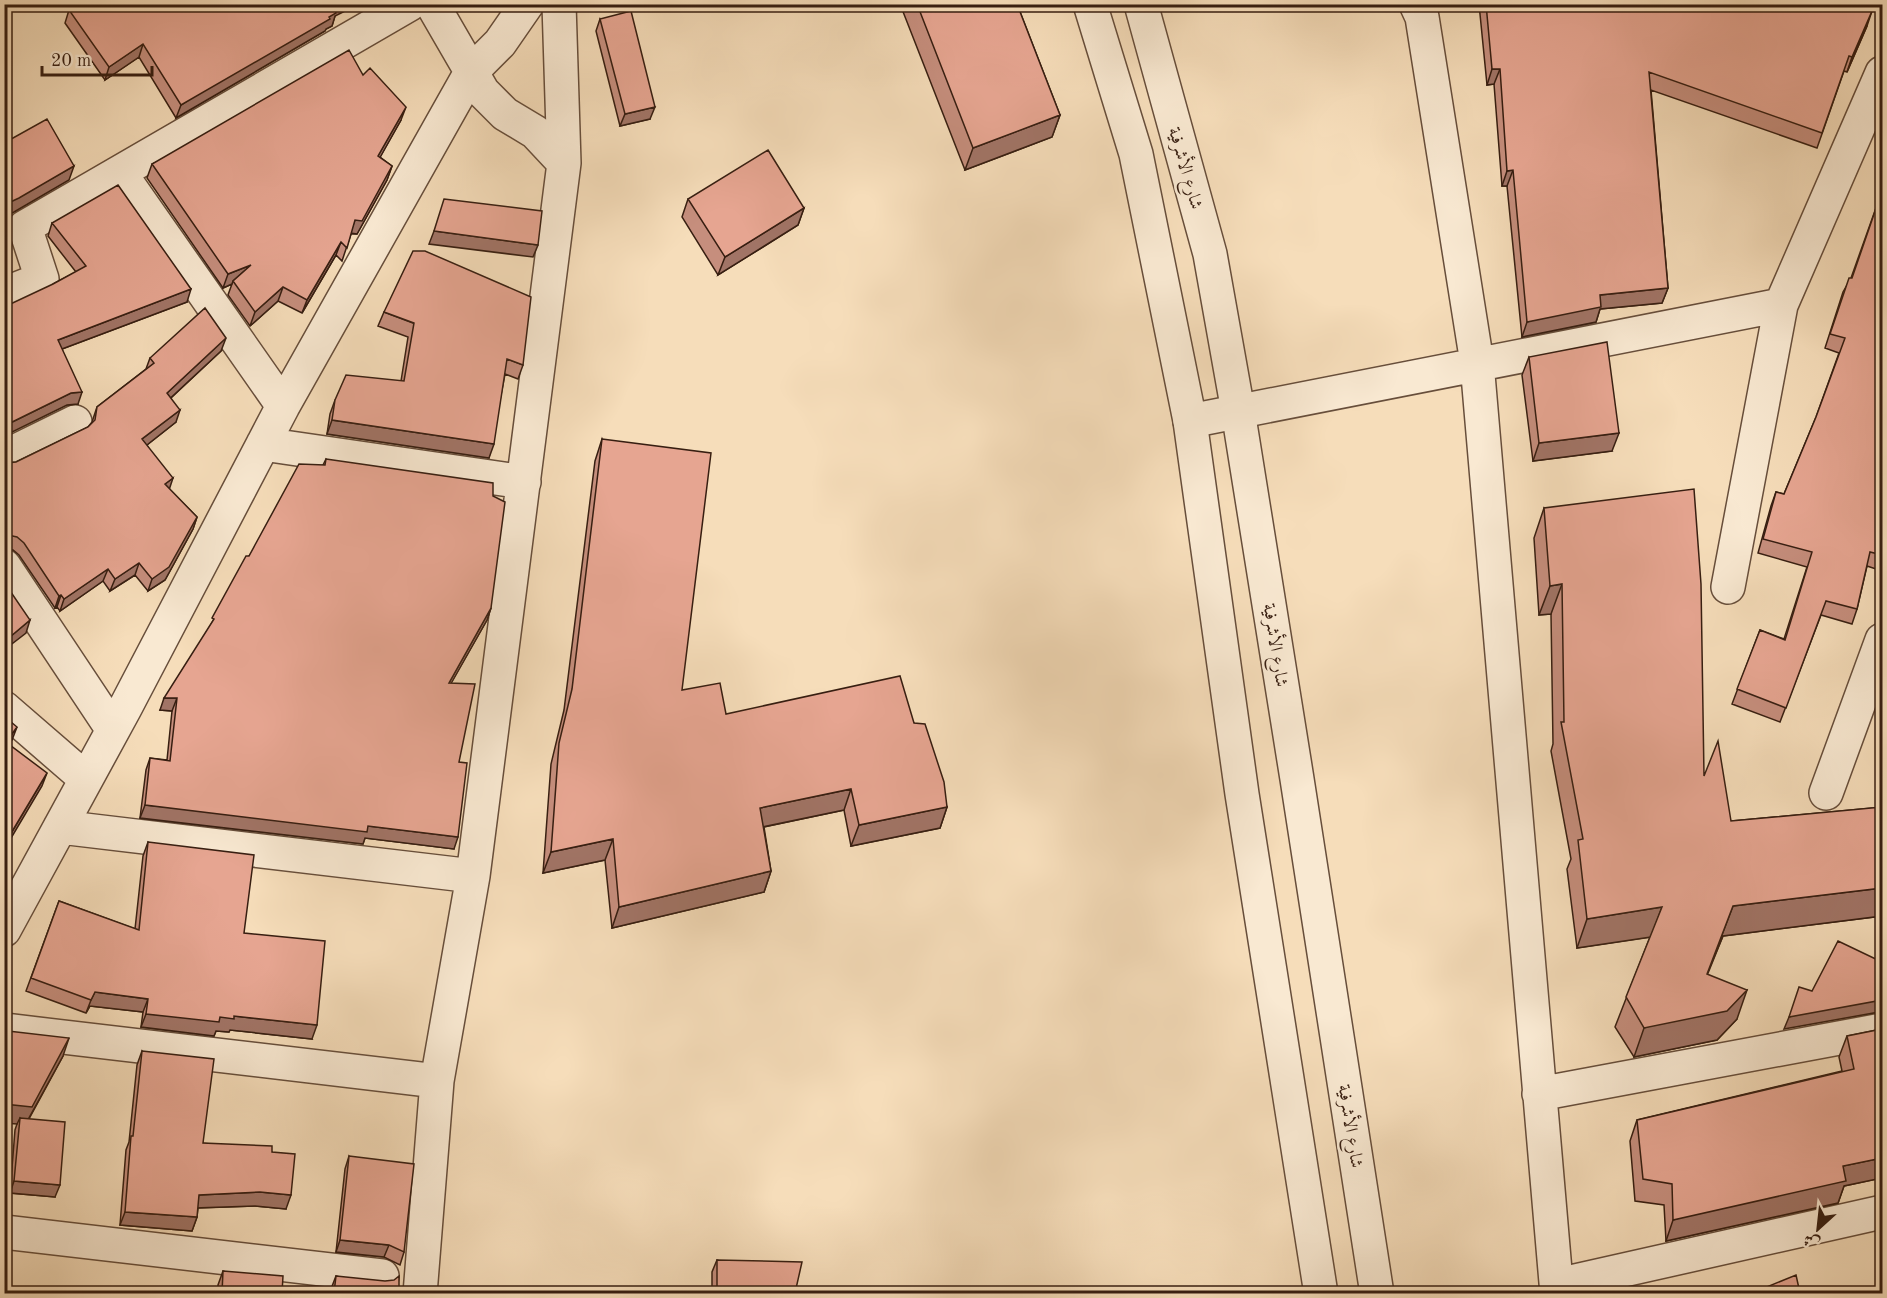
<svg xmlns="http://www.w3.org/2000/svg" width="1887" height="1298" viewBox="0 0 1887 1298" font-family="'Old Standard TT',Amiri,serif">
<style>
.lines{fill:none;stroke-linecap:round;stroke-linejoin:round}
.minor-casing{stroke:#674e3b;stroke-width:36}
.tertiary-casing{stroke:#674e3b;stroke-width:36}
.minor{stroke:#f9e9d2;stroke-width:33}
.tertiary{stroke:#f9e9d2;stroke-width:33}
.wall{fill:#c68e7d;stroke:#371e11;stroke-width:1.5}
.shaded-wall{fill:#a17466;stroke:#371e11;stroke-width:1.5}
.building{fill:#e6a591;stroke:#371e11;stroke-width:1.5}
.labels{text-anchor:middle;stroke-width:5;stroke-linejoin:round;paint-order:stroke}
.street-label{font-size:18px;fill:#371e11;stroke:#f9e9d2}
</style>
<rect width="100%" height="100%" fill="#f6ddba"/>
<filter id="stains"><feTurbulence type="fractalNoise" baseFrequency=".00333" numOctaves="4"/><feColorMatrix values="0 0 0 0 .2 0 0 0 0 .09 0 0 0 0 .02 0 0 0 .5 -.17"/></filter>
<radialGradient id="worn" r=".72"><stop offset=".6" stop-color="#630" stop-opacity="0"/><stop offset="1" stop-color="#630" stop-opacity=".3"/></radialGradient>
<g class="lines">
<g class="minor-casing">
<path id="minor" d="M432,4L483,92L505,114L535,132L564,163
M1416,4L1422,17L1477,363L1557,1294
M120,173L283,406
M4,294L42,279L25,227L410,4
M1190,421L1781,305L1882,73
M263,444L524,482
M4,457L75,422
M4,566L113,730
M1728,587L1781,305
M4,708L86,779
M1826,793L1882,640
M60,827L473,876
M4,930L125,708L283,406L471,72L500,43L527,4
M4,1030L437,1081
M1539,1094L1882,1030
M4,1232L382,1276
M1557,1285L1882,1212
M420,1294L437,1081L473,876L564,163L559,4"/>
</g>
<g class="tertiary-casing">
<path id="tertiary" d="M1090,4L1136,154L1190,421L1242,794L1321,1294
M1141,4L1210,254L1238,411L1297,779L1377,1294"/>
</g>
<use href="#minor" class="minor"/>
<use href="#tertiary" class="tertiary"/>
</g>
<path class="wall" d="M900,4H1017L1060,115L1052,137L965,170Z
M1479,4H1870L1868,9L1867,26L1847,72L1844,71L1817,148L1651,90L1668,288L1662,303L1600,309L1596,322L1522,337L1507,186H1502L1494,84L1487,85Z
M69,10L335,16L332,26L326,29L325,31L176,118L139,57L105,80L65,23Z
M600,19L650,119L620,126L596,31Z
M363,75L401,120L380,157L392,166L387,180L357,234H351L342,261L336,255L302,313L278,301L250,326L228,295L232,284L223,288L147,178L152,164Z
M1882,191V571L1867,566L1857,609L1852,624L1821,615L1780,722L1732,704L1760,630L1784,639L1807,567L1758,553L1771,506L1776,492L1784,494L1816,417L1839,353L1825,348L1843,292L1851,278Z
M688,199L804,208L798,225L718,275L682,217Z
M52,223L187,302L62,349L78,404L67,405L53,284L76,272L48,236Z
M384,312L523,365L518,379L505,374L489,458L327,434L330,414L335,400L401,381L408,337L378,326Z
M221,351L171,398L176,422L147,445L169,489L197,517L193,529L165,580L148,591L135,575L110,591L103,581L60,611L57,607L55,608L19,555L13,550L4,548V463H7L16,462L88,427L92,422L97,407L146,369L150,358Z
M1529,357L1612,451L1533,461L1522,375Z
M602,439L682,690L726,714L914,723L947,807L940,828L851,846L844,810L764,827L771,871L764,892L612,928L605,860L543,873L551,764L564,710L595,461Z
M326,459L491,608L487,620L451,683L459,762L454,849L365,838L363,844L140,818L146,770L150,758L167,760L172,711L160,710L209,628L249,556L323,465Z
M1544,508L1731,821L1882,807V916L1723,936L1707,974L1737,1019L1717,1040L1634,1057L1615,1027L1650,937L1577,948L1567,869L1571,859L1551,751L1553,744L1551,614L1539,615L1534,538Z
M148,842L244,933L312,1039L230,1030L229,1032L216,1031L214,1036L141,1027L143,1012L90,1006L86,1013L26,991L59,901L135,929L143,856Z
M1882,1029V1178L1844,1186L1838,1203L1666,1241L1664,1205L1635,1201L1630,1141L1637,1120L1842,1071L1839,1057L1847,1036Z
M8,1031L63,1056L29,1119L55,1197L10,1193L15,1130L17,1124Z
M142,1051L203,1143L272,1152L286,1209L255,1206L198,1208L197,1217L192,1231L120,1225L126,1150L129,1142L137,1065Z
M349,1156L404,1252L400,1265L384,1257L336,1252L345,1169Z
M717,1260L795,1293H712V1272Z
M223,1271L282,1293H218V1285Z
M336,1276L399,1293H331V1289Z"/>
<path class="shaded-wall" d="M337,4H359L335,16L332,26L326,29L325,31L176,118L181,105Z
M11,9L7,22L4,23V12Z
M1872,11L1867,26L1847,72L1852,57Z
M143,44L139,57L105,80L109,67Z
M1492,69H1500L1494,84L1487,85Z
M406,107L401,120L373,170L378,156Z
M655,107L650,119L620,126L625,114Z
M1060,115L1052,137L965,170L973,148Z
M74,166L69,180L14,212L4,217V205Z
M392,166L387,180L357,234L350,233L355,220Z
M1513,170L1507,186H1502L1507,171Z
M804,208L798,225L718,275L725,257Z
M434,231L538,245L533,257L429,244Z
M341,242L336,255L302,313L307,300Z
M251,265L233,281L232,284L223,288L228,274Z
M283,287L278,301L250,326L255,312Z
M1668,288L1662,303L1600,309L1596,322L1522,337L1527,322L1600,295Z
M191,289L187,302L54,352L58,340Z
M226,338L221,351L163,405L167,393Z
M82,392L78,404L67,405L4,436V426L71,393Z
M180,410L176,422L138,452L142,439Z
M332,420L494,444L489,458L327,434Z
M1619,433L1612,451L1533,461L1539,443Z
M173,478L169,490L165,484Z
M197,517L193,529L165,580L148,591L152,579Z
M8,535L4,544V536Z
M139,563L135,575L110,591L115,579Z
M108,569L103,581L60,611L64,599Z
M1562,584L1551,614L1539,615L1550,586Z
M61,595L57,607L55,608L59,596Z
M491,608L487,620L444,696L449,683Z
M30,620L26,633L4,650V642Z
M164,698H177L172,711L160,710Z
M17,727L12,740L4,750L6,742Z
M47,773L42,786L4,850V845Z
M851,789L844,810L753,829L760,808Z
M145,805L368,826L458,837L454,849L365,838L363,844L140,818Z
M947,807L940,828L851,846L859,825Z
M613,839L605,860L543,873L551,852Z
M771,871L764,892L612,928L619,907Z
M1882,888V916L1723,936L1696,1003L1733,906Z
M1662,907L1651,937L1577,948L1587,919Z
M1882,988L1878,1000H1882V1002L1879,1012L1784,1029L1789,1017Z
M1747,990L1737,1019L1717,1040L1634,1057L1644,1028Z
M95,992L148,999L143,1012L90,1006L86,1013L91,1000Z
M146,1014L220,1017L234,1016L317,1025L312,1039L230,1030L229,1032L216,1031L214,1036L141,1027Z
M69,1038L63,1056L25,1125L20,1118L17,1124L4,1123V1104Z
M1882,1158V1178L1844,1186L1838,1203L1666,1241L1673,1220L1843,1166Z
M14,1181L60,1185L55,1197L10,1193Z
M260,1192L291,1195L286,1209L255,1206L194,1208L199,1195Z
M125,1212L197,1217L192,1231L120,1225Z
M340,1240L389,1245L384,1257L336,1252Z"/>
<path class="building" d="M4,4H10L11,9L4,12Z
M77,4H337L333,6L336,13L329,17L330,19L181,105L143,44L109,67L69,10Z
M917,4H1017L1060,115L973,148Z
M1486,4H1869L1868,8L1872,11L1852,57L1849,56L1822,133L1649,72L1668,288L1600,295L1601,307L1527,322L1513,170L1507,171L1500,69H1492Z
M631,11L655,107L625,114L600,19Z
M349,50L363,75L370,68L406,107L378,156L392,166L362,221L355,220L347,248L341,242L307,300L283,287L255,312L233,281L251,265L228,274L152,164Z
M47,119L74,166L19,198L4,205V143Z
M768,150L804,208L725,257L688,199Z
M118,185L191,289L58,340L82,392L71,393L4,426V307L53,284L86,266L52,223Z
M1882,191V555L1870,552L1857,609L1826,601L1786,708L1737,689L1760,630L1785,640L1812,552L1763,539L1776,492L1784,494L1816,417L1845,338L1830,334L1849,278H1852Z
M444,199L542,211L538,245L434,231Z
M413,251H425L531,297L523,365L507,359L494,444L332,420L335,400L346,375L404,381L414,323L384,312Z
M205,308L226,338L167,393L180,410L142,439L173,478L165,484L197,517L169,567L152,579L139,563L115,579L108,569L64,599L61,595L59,596L24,543L17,537L8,535L4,536V529L11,526L4,513V463H7L16,462L88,427L95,420L97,407L154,363L150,358Z
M1607,342L1619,433L1539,443L1529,357Z
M602,439L711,453L682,690L720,683L726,714L900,676L914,723L925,724L944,782L947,807L859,825L851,789L760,808L771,871L619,907L613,839L551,852L559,743L572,689Z
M326,459L493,483V496L505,502L491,608L449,683L475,684L459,762L467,763L458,837L368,826L367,832L145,805L150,758L170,761L177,698H164L214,619L212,618L246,556H249L299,464L325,465Z
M1694,489L1701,584L1704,776L1718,741L1731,821L1882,807V888L1733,906L1707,974L1747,990L1727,1011L1644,1028L1626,997L1662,907L1587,919L1578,840L1583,839L1561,722H1564L1562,584L1550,586L1544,508Z
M4,582L30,620L4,642Z
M4,716L17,727L6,742L47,773L4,845Z
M148,842L254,855L244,933L325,941L317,1025L234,1016V1019L220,1017L219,1022L146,1014L148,999L95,992L91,1000L31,978L59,901L139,930Z
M1838,941L1882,962V1000L1789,1017L1799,987L1812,991Z
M4,1029L8,1031L69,1038L32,1107L4,1104Z
M1882,1029V1158L1843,1166L1846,1181L1673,1220L1672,1184L1643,1179L1637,1120L1854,1069L1847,1036Z
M142,1051L214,1059L203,1143L272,1146V1152L295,1154L291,1195L260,1192L199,1195L197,1217L125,1212L131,1136H133Z
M20,1118L65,1122L60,1185L14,1181Z
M349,1156L414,1164L404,1252L389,1245L340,1240Z
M717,1260L802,1262L795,1293H717Z
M223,1271L283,1276L282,1293H222Z
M1796,1275L1800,1293H1757V1291Z
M336,1276L385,1281L394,1280L399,1276V1293H334Z"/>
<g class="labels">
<g class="street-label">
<text transform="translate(1186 168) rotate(74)" y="6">شارع الأشرفية</text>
<text transform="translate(1276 645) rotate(81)" y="6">شارع الأشرفية</text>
<text transform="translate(1351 1126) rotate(81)" y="6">شارع الأشرفية</text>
</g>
</g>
<rect width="1887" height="1298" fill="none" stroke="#f6ddba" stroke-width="24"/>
<rect x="6" y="6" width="1875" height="1286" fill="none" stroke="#371e11" stroke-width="3"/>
<rect x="12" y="12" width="1863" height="1274" fill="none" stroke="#371e11" stroke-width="1.5"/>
<g transform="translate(1818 1229) rotate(207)" stroke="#f9e9d2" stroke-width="4.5" paint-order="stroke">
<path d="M0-4.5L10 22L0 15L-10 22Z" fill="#371e11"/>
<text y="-9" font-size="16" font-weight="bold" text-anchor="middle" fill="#371e11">ش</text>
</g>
<path d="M42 66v9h110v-9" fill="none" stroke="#371e11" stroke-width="3"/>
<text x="51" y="66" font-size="18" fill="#371e11" stroke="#f9e9d2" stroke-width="4.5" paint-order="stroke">20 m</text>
<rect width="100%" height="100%" filter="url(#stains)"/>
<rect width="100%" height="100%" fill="url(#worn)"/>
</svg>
